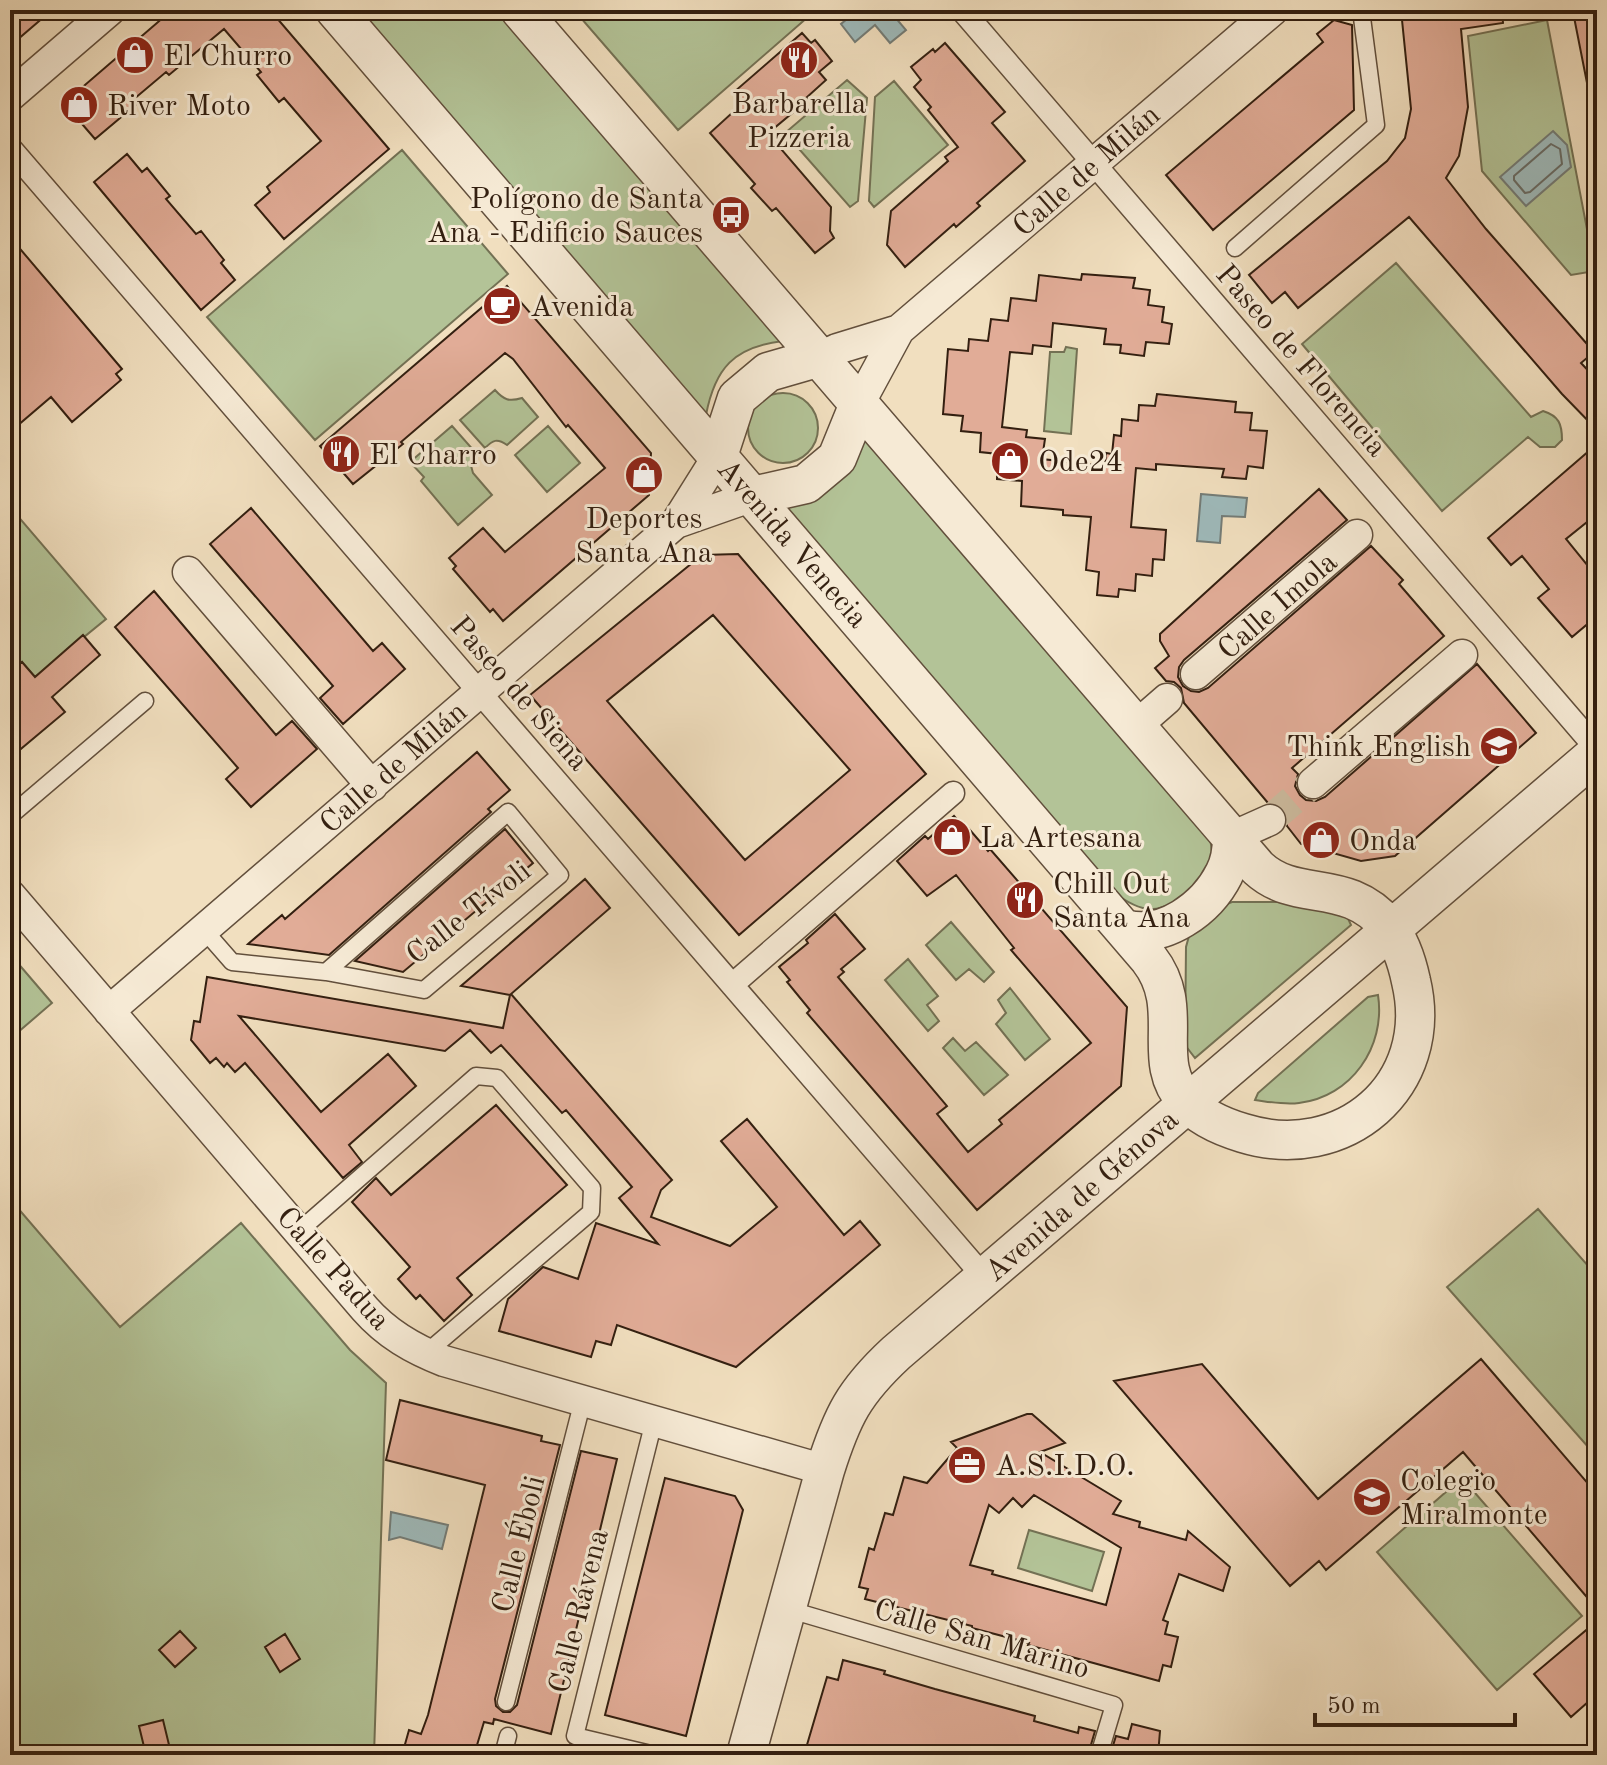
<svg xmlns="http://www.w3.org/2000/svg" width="1607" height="1765" viewBox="0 0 1607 1765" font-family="'Old Standard TT',serif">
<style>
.green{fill:#b3c397;stroke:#737154;stroke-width:2}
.water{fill:#9ebabb;stroke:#737c77;stroke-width:2}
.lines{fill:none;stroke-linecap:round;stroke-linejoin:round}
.shore{stroke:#686c66;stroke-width:2}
.building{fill:#e1ac97;stroke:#331f10;stroke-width:2;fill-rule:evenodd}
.minor-tunnel{stroke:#cbb99c;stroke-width:30;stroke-dasharray:30 15;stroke-linecap:butt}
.service-casing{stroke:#624f3c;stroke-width:19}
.pedestrian-casing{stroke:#624f3c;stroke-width:25}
.minor-casing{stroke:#624f3c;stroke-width:33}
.tertiary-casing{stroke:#624f3c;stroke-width:41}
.service{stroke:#f6ead5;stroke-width:16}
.pedestrian{stroke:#f6ead5;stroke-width:22}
.minor{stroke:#f6ead5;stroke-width:30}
.tertiary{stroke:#f6ead5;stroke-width:38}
.labels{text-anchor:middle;stroke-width:6;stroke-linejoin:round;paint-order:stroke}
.poi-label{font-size:30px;fill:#331f10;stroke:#f6ead5;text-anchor:start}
.street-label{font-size:30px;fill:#331f10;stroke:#f6ead5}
</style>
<rect width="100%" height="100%" fill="#f1dfbf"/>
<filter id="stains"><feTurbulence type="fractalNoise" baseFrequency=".0025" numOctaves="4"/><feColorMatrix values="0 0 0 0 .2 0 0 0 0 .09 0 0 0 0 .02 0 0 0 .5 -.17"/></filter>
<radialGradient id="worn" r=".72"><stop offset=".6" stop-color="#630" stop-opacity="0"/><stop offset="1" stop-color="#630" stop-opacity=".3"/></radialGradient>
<path class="green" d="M358,10H496L783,341C734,347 715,368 706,415Z
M574,10H816L678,130Z
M1547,20L1595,271L1571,275L1482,171L1468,36Z
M847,80L867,98L858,201L850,207L785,133Z
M894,81L948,145L874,207L869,201L875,97Z
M402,150L508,274L315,440L207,317Z
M1396,263L1531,417L1543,411C1559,416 1562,424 1562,440L1555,447H1540L1528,437L1442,511L1302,344Z
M1066,347L1077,349L1071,434L1044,431L1050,352H1064Z
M495,390C504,400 509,402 522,398L538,417L507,445C497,438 493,440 485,448L460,420Z
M748 428a35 35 0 1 1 70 0a35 35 0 1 1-70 0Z
M452,426L476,453L470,462L473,473L492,495L458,525L421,481L424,477L410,462Z
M548,426L580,463L547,492L515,455Z
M865,438L1210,837L1212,853L1203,886C1164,907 1153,923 1112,891L788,509V504Z
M10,507L106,619L35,677L22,662L10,672Z
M1232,902H1280L1346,914L1351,925L1195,1058L1185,1045L1186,947L1192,925L1207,912Z
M951,922L994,972L984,982L969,969L956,980L926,945Z
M10,954L52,1003L10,1039Z
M908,959L938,996L927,1005L939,1021L928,1031L885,980Z
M1010,988L1050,1039L1025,1060L996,1024L1006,1013L998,1000Z
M1378,995C1386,1047 1351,1097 1299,1103C1284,1105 1270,1102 1255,1100L1258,1093L1368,997Z
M953,1038L965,1051L976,1042L1008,1075L984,1095L943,1048Z
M10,1199L120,1327L241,1223L350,1350L386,1383L374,1755H10Z
M1538,1209L1597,1276V1457L1447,1287Z
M1462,1478L1582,1616L1497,1690L1377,1552Z
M1029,1530L1104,1552L1092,1591L1018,1568Z"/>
<path class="water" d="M858,10H889L906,30L890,43L875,25L855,42L841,24Z
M1553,131L1567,145L1571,167L1526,206L1500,177Z
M1201,494L1247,498L1245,517L1222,516L1220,543L1197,541Z
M391,1512L448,1525L442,1549L400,1537L389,1540Z"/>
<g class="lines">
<path class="shore" d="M1551,144L1560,149L1562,164L1530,192L1525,193L1514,180V176Z"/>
</g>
<path class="building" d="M10,10H52L10,46Z
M172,10H270L389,149L284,239L255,205L270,192L267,187L321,141L284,98L279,102L257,75L261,72L224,29L169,75L166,72L134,99L138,103L95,139L64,103Z
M1401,10H1502L1503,23L1461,29L1468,107L1459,156L1446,178L1486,229L1594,352L1581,363L1597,380V430L1562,394L1409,217L1298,308L1285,292L1272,303L1249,275L1387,161L1405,138L1411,109Z
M1597,12V82L1587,83L1574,17Z
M1334,20L1352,25L1354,110L1213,230L1166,175L1323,42L1317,34Z
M802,33L811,43L815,40L832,61L819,72L826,80L806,98L808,100L772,130L785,146L781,149L831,207L830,231L834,238L815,253L776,208L772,211L751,188L755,184L710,133L743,103L734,92Z
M945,43L1005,112L992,123L1025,161L977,203L980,206L956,227L954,224L905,267L887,245L891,211L948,161L945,157L958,147L928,110L931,107L914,87L921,80L911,67L933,49L935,52Z
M127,154L142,172L147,168L170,196L166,199L196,234L201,231L224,260L221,263L235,280L201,310L94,182Z
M10,237L122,369L116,374L121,380L72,422L51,397L10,432Z
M1082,274L1135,278L1133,288L1150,290L1148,305L1164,307L1162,322L1172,324L1169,344L1146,342L1144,356L1120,353L1121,345L1104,344L1106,329L1053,323L1051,347L1033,345L1032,354L1010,352L1002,427L1027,430L1026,437L1045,439L1042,459L1105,466L1106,453L1112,454L1114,435L1121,436L1122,419L1138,421L1139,405L1155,406L1157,394L1236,402L1235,412L1252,413L1250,430L1267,431L1263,468L1248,466L1246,479L1222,477L1224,469L1156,464V470L1136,468L1131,527L1166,530L1164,560L1153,559L1152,576L1136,574L1135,591L1119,589L1118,597L1097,595L1099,572L1086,570L1091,517L1063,515V510L1021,506L1022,481L997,479L998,454L980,452L981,433L961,431L963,416L943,414L948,349L968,351L969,339L988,341L991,319L1008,321L1011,298L1036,301L1039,275L1081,280Z
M507,286L651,453L649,495L503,621L493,609L490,612L453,569L456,566L449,558L483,528L505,552L605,468L568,425L566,427L513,359L505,353L401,442L403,444L353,484L320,446Z
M1597,444V514L1566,539L1597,577V616L1572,637L1538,598L1549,589L1522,556L1511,565L1488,538Z
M1319,489L1347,520L1184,660L1179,667L1178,677L1183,686L1191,691L1199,692L1208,688L1371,546L1403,580L1399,584L1444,636L1292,768L1298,774L1295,786L1300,795L1306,800L1316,801L1325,797L1477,664L1536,733L1395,856L1361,861L1301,844L1287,826V813L1281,806L1268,803L1184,703L1181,688L1174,682L1166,681L1155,668L1169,656L1160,641V634Z
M251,508L373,651L382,643L405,669L343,724L320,698L333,686L210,544Z
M738,554L926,774L739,935L530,695L702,555ZM713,615L850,770L745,860L607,701Z
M154,591L276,735L292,721L317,749L251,807L226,779L238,768L115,627Z
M83,635L100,655L52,697L65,712L10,758V672L22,662L35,677Z
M477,752L510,790L488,809L491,812L329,955L248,944L282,915L285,919Z
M954,816L962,825L964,823L988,851L990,849L1127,1007L1121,1086L977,1210L807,1013L810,1010L787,982L790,980L779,967L808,943L806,940L835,914L865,949L841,969L844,972L838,977L947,1106L937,1114L968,1152L1002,1124L999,1120L1091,1043L1011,950L1014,948L956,875L927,896L897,861L925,836L928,839Z
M505,829L533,863L403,972L355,961Z
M585,879L610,908L511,994L672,1180L661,1190L651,1217L730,1246L777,1207L721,1141L747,1119L844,1235L860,1221L880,1245L736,1367L617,1325L611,1345L596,1341L591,1357L499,1331L508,1299L543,1267L578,1279L596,1223L658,1244L619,1198L632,1187L566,1110L562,1113L501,1045L491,1053L470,1030L445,1051L239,1016L321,1112L388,1054L416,1086L349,1145L362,1162L343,1178L245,1063L235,1072L227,1063L224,1067L216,1058L210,1063L191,1040L194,1021L200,1022L207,977L503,1028L510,995L461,986Z
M496,1105L567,1185L457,1278L472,1295L444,1321L420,1295L416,1299L398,1279L410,1267L352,1202L376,1178L391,1195Z
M1481,1359L1597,1494V1609L1463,1452L1326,1570L1319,1561L1290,1586L1114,1381L1202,1364L1318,1499Z
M400,1400L542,1436L541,1441L560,1445L495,1699L496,1706L503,1712H510L517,1705L581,1451L617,1459L551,1734L494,1719L493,1724L484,1722L474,1755H402L409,1730L421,1734L428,1715L485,1485L386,1460Z
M1027,1414H1032L1065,1443L1040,1452L1121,1501L1113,1514L1140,1522L1139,1527L1186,1540L1188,1531L1230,1567L1223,1591L1179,1574L1163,1620L1168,1622L1165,1634L1178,1637L1171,1667L1163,1665L1159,1681L1028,1645L1029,1643L972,1628V1626L865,1599L868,1589L859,1587L869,1548L874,1550L885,1513L893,1515L904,1477L927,1483L957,1448L951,1442ZM1034,1495L1121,1548L1106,1605L992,1574L993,1571L970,1565L989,1505L999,1513L1013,1498L1022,1507Z
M665,1478L735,1496L743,1510L686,1736L605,1715Z
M1597,1621V1694L1571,1717L1534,1674Z
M180,1631L196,1648L175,1667L159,1650Z
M285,1634L300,1659L280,1672L265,1647Z
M843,1660L885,1671L884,1674L935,1689L1035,1716L1034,1721L1078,1733L1079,1727L1095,1731L1088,1755H804L827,1677L838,1680Z
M163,1720L170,1749L146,1755L139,1726Z
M1132,1724L1160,1731L1158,1755H1110L1116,1736L1128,1739Z"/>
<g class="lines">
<path class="minor-tunnel" d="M1270,820L1313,783"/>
<g class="service-casing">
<path id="service" d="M1235,248L1376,125L1361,10
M10,816L145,701
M204,930L232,962L326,972L424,990L560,875L508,812L326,972
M299,1231L476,1076L497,1078L592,1188L591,1212L425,1354
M654,1421L575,1736L655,1755
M787,1609L1114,1705L1099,1755
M506,1702L583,1400
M503,1755L508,1736"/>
</g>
<g class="pedestrian-casing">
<path id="pedestrian" d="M962,10L1597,749
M10,148L984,1277
M732,985L953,793"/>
</g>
<g class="minor-casing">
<path id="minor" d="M10,96L110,10
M820,357L837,349L899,330
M859,404L899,330L1273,10
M676,523L753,496
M188,572L372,786
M1196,674L1357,535
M1136,726L1167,699
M1313,783L1462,655
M1232,837L1270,820
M10,895L365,1309C387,1334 413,1349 444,1361L825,1470
M109,1011L676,523L718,456"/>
</g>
<g class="tertiary-casing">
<path id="tertiary" d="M335,10L1149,959C1188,1009 1148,1060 1186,1101C1200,1117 1223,1127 1243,1133C1343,1164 1436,1086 1411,981C1407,962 1400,941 1388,926C1346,876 1297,904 1258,868L520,10
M718,456L737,398L768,372L820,357
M753,496L806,484L837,458L859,404
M1125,929C1164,940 1207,908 1224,874C1230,863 1232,850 1232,837
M746,1755L825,1470C842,1416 854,1392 896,1353L1597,753"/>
</g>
<use href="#service" class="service"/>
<use href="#pedestrian" class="pedestrian"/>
<use href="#minor" class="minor"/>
<use href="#tertiary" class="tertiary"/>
</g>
<defs>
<g id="shop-disc" transform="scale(2)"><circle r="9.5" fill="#8f2418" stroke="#f6ead5"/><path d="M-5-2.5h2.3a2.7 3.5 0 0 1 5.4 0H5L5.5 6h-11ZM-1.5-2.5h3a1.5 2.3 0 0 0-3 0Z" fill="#fff"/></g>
<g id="restaurant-disc" transform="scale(2)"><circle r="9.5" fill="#8f2418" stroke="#f6ead5"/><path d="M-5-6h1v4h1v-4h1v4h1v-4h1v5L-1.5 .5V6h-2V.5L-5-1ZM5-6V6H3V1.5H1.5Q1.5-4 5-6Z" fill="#fff"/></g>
<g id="bus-disc" transform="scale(2)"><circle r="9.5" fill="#8f2418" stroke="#f6ead5"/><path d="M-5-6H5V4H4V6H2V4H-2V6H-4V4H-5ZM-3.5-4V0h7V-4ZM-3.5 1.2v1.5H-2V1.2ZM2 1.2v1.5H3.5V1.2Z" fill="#fff"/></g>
<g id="cafe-disc" transform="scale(2)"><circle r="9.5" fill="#8f2418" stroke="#f6ead5"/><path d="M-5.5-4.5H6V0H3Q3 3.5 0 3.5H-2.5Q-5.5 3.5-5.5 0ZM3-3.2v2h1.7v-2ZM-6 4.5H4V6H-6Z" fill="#fff"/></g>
<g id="school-disc" transform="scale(2)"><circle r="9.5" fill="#8f2418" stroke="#f6ead5"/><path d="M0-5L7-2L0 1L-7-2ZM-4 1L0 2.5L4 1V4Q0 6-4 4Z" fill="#fff"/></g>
<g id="office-disc" transform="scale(2)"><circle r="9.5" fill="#8f2418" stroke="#f6ead5"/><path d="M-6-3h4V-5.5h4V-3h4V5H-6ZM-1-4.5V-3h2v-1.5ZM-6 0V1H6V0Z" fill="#fff"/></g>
</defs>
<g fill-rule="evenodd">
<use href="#shop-disc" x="135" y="55"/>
<use href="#restaurant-disc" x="799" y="60"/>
<use href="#shop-disc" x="79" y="105"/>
<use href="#bus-disc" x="731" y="215"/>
<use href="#cafe-disc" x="502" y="306"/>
<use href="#restaurant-disc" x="341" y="454"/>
<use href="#shop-disc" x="1010" y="461"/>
<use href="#shop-disc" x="644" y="475"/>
<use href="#school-disc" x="1499" y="746"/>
<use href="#shop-disc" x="952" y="837"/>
<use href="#shop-disc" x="1321" y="840"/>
<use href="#restaurant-disc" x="1025" y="900"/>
<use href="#office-disc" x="967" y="1465"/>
<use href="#school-disc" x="1372" y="1497"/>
</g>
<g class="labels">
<g class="poi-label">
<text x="163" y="65">El Churro</text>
<text x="799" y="113" text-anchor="middle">Barbarella<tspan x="799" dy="34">Pizzeria</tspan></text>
<text x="107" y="115">River Moto</text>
<text x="703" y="208" text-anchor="end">Polígono de Santa<tspan x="703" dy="34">Ana - Edificio Sauces</tspan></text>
<text x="530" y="316">Avenida</text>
<text x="369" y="464">El Charro</text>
<text x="1038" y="471">Ode24</text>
<text x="644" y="528" text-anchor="middle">Deportes<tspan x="644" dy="34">Santa Ana</tspan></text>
<text x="1471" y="756" text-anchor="end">Think English</text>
<text x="980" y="847">La Artesana</text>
<text x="1349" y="850">Onda</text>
<text x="1053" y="893">Chill Out<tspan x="1053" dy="34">Santa Ana</tspan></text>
<text x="995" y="1475">A.S.I.D.O.</text>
<text x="1400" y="1490">Colegio<tspan x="1400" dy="34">Miralmonte</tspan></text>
</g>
<g class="street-label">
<text transform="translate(1086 170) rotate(-41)" y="10">Calle de Milán</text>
<text transform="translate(1302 360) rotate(49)" y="10">Paseo de Florencia</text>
<text transform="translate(793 543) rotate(49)" y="10">Avenida Venecia</text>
<text transform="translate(1277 605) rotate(-41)" y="10">Calle Imola</text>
<text transform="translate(520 693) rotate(49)" y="10">Paseo de Siena</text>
<text transform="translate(393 767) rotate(-41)" y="10">Calle de Milán</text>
<text transform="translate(468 912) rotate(-38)" y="10">Calle Tívoli</text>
<text transform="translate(1081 1195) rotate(-41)" y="10">Avenida de Génova</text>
<text transform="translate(334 1268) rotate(48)" y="10">Calle Padua</text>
<text transform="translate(518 1544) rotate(-76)" y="10">Calle Éboli</text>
<text transform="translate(578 1611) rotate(-76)" y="10">Calle Rávena</text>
<text transform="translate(982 1638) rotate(16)" y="10">Calle San Marino</text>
</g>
</g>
<rect width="1607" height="1765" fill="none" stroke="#f1dfbf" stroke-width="40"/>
<rect x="12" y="12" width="1583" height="1741" fill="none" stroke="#331f10" stroke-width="4"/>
<rect x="20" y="20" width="1567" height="1725" fill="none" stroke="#331f10" stroke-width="2"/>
<path d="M1315 1713v12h200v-12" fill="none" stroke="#331f10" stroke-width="4"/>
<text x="1327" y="1713" font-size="24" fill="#331f10" stroke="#f6ead5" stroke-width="6" paint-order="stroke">50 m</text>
<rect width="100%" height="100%" filter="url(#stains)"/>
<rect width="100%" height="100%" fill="url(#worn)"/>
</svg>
